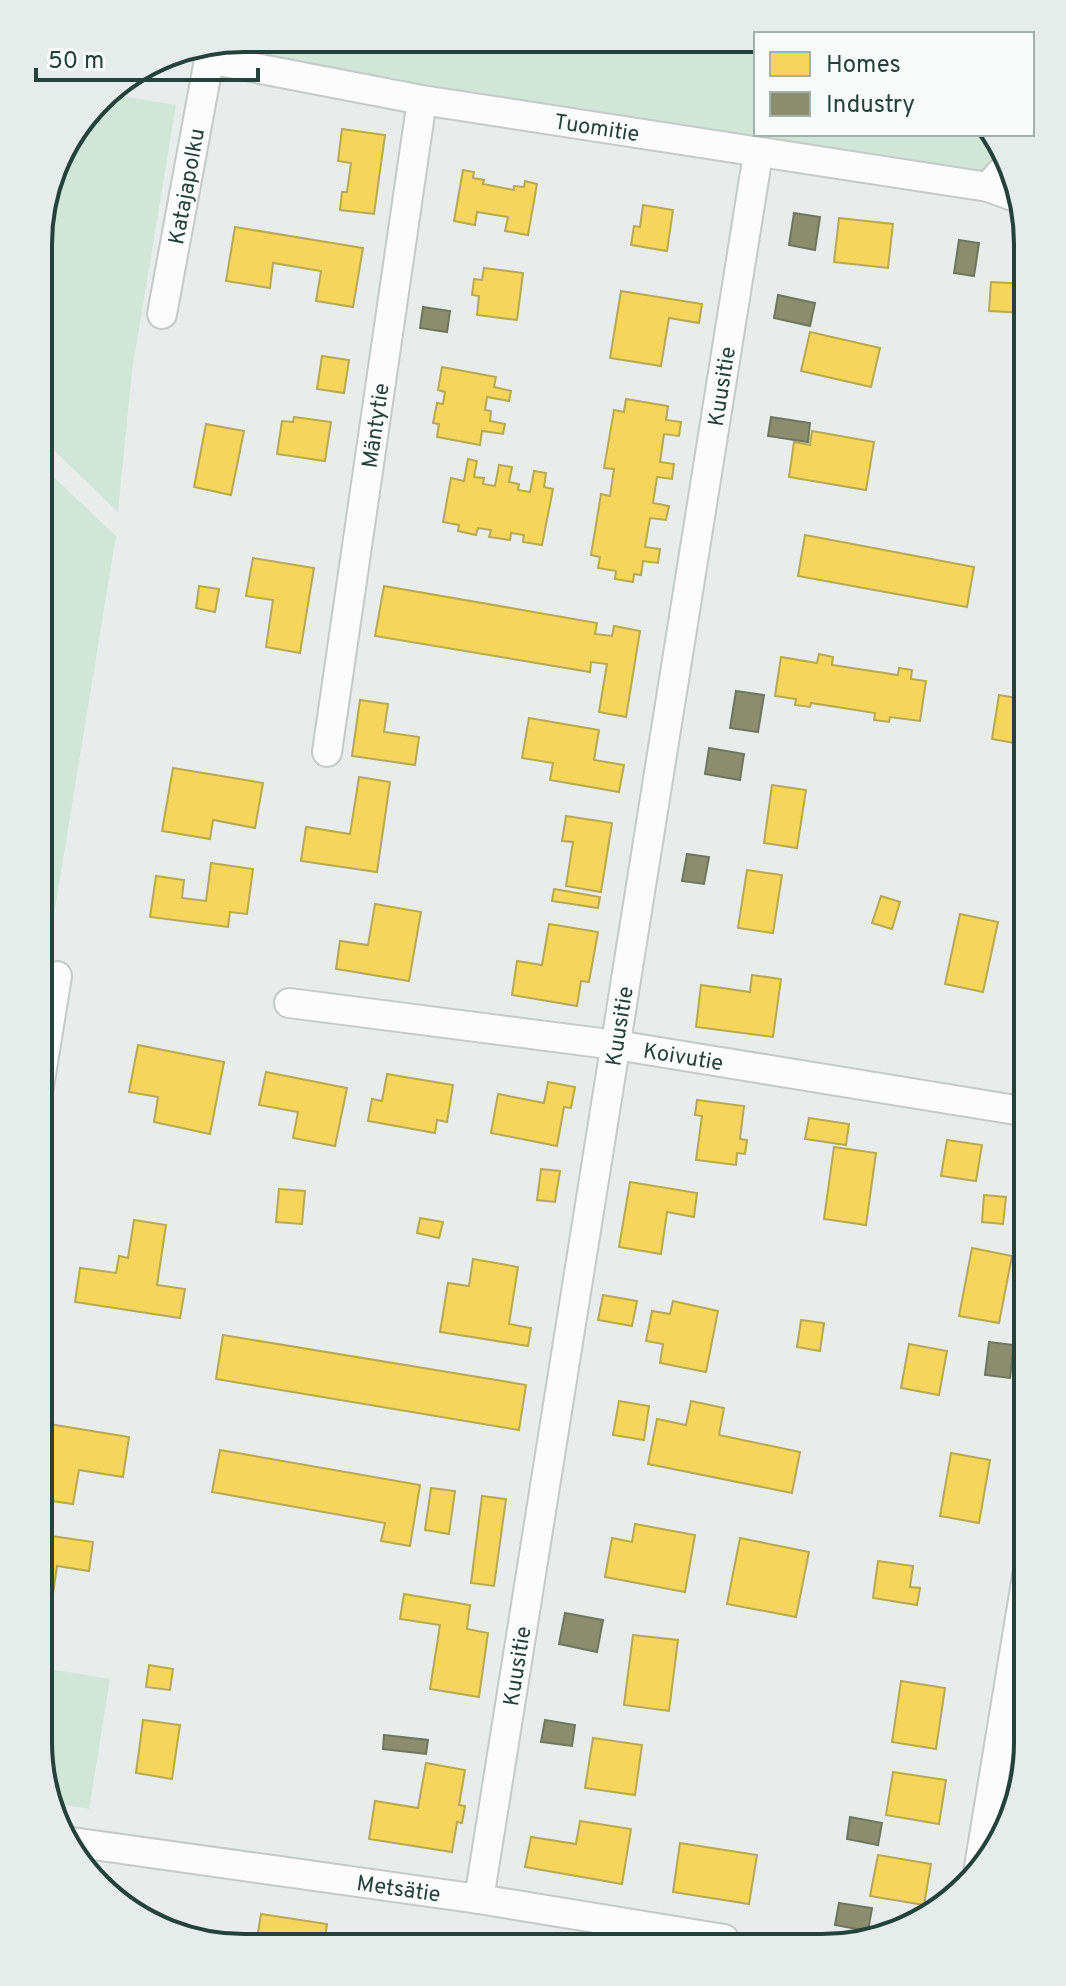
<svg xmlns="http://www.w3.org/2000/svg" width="1066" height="1986" viewBox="0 0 1066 1986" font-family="Overpass,sans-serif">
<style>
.green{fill:#d1e6d8}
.homes{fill:#f6d55c;stroke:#b7a952;stroke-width:2}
.industry{fill:#8c8c6e;stroke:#6d765e;stroke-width:2}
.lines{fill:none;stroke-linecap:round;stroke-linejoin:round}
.minor-casing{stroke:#c5cac8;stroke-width:32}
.minor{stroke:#fcfcfc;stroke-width:28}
.labels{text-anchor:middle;stroke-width:8;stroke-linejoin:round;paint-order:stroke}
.street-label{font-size:22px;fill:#24423a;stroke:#f7fbf9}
.rim{fill:none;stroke:#24423a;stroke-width:4}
</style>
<rect width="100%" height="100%" fill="#e8edeb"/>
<path class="green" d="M257,38L756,41V134H988L1008,165L994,177L285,65L256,48Z
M105,93L176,105L132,371L118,512L39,436L40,218L59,153Z
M39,463L116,536L50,939L39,937Z
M38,1667L110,1679L89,1809L48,1802L38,1742Z"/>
<path class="homes" d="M342,129L385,135L374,214L340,210L342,192H347L351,163L338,161Z
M463,170L474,172L473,178L484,180L483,184L514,190V186L524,187L525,181L537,184L528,235L505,231L508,217L477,212L475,225L454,221Z
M643,205L673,210L667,251L631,245L634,226L640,227Z
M839,218L893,224L888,268L834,262Z
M235,227L363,248L353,307L316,301L321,271L273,263L270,288L226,281Z
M484,268L523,273L517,320L477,315L479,296L472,295L474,279L482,280Z
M991,282L1028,284V313L989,311Z
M621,291L702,304L699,323L669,318L661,366L610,358Z
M810,332L880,348L871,387L801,371Z
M322,356L349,360L344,393L317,389Z
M442,367L496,377L494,387L511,391L509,401L487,397L485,410L491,411L490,421L505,424L503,434L482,431L480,445L437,437L439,424L433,423L437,403L443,404L445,392L438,390Z
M626,399L668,406L666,420L681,422L679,436L664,434L660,462L674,464L672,479L657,477L653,503L669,506L666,520L650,518L645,547L660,549L658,563L643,561L641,575L634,574L633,582L615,579L616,571L598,568L600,557L591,555L601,494L610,496L614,469L604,468L614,410L624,412Z
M294,417L331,422L325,461L277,454L282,421L293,422Z
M206,424L244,431L231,495L194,487Z
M812,431L874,442L866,490L789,477L794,442L810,445Z
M468,459L477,461L474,477L484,478L483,484L495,486L499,465L512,467L509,482L519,484L518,490L530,492L534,471L546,473L544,487L553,489L542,545L523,542L524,535L511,533L510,540L489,537L491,530L478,528L476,535L458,531L459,525L443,522L451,478L464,481Z
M805,535L974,567L967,607L798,576Z
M253,558L314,568L300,653L266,647L273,600L246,596Z
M199,586L219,589L215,612L196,608Z
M384,586L597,623L595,634L612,636L614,626L640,631L626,717L599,712L607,664L591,662L590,672L375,636Z
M819,654L833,657L832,665L898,675L899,668L912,670L911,679L926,681L920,721L890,717L889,722L874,720L875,713L811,703L810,707L795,705L796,699L775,696L781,657L817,663Z
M999,695L1028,700L1025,745L992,739Z
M360,700L388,704L384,732L419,737L415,765L352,756Z
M529,718L599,730L594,760L624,765L619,792L550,780L553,763L522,758Z
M173,768L263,783L255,828L213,820L210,839L162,831Z
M359,777L390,782L377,872L301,861L306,827L350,834Z
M772,785L806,790L797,848L764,843Z
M566,816L612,823L601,892L566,886L573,842L562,841Z
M211,863L253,869L247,914L230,912L228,927L150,917L156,876L184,880L182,898L206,901Z
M747,870L782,875L773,933L738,928Z
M554,889L600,897L598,908L552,901Z
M881,896L900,902L892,929L872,923Z
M375,904L421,912L409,981L336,969L340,941L368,945Z
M960,914L998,922L983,992L945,984Z
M549,924L598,932L589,982L581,981L577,1006L512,995L517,961L542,965Z
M752,975L781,979L773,1037L696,1027L701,985L750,992Z
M138,1045L224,1062L210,1134L154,1122L158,1097L129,1092Z
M266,1072L347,1088L335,1146L293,1138L298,1112L259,1105Z
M387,1074L453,1085L447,1122L437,1120L435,1133L368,1121L372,1099L382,1101Z
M548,1082L575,1087L571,1108L564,1107L557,1146L491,1133L498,1094L544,1103Z
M697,1100L744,1106L740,1139L747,1140L745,1154L737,1153L736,1165L696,1160L702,1116L695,1115Z
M809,1118L849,1124L846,1145L805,1139Z
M947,1140L982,1145L976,1181L941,1176Z
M834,1147L876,1153L866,1225L824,1219Z
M541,1169L560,1171L555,1202L537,1200Z
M630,1182L697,1193L694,1217L667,1212L661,1254L619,1247Z
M279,1189L305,1191L302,1224L276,1222Z
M984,1195L1006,1197L1003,1224L982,1222Z
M420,1218L443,1222L439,1238L417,1233Z
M134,1220L166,1225L157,1285L185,1289L180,1318L75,1302L80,1268L116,1273L119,1256L128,1258Z
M972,1248L1012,1256L999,1323L959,1316Z
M473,1259L518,1267L509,1324L531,1328L528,1346L440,1332L448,1283L469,1286Z
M603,1295L637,1301L632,1326L598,1320Z
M673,1301L718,1311L706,1372L660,1363L663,1344L646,1341L652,1311L670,1314Z
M801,1320L824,1323L820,1351L797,1347Z
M223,1335L526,1385L519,1430L216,1379Z
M909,1344L947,1351L939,1395L901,1388Z
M619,1401L649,1406L644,1440L613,1435Z
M691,1401L724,1408L719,1435L800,1452L792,1493L648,1464L657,1419L686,1425Z
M49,1424L129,1437L123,1477L79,1470L73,1504L38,1499Z
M220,1450L420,1485L410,1546L381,1541L385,1523L212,1492Z
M951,1453L990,1460L979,1523L940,1516Z
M431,1488L455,1491L449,1534L425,1530Z
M482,1496L506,1499L494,1586L471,1583Z
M635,1524L695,1535L685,1592L605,1577L612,1538L632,1542Z
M38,1534L93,1542L89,1571L57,1566L52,1601L38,1599Z
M740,1538L809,1552L796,1617L727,1604Z
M878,1561L913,1566L910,1587L920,1588L917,1605L873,1598Z
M404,1594L470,1605L467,1629L488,1633L479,1697L430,1689L440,1625L400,1619Z
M633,1635L678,1640L669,1711L624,1705Z
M149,1665L173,1669L170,1690L146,1687Z
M901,1681L945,1688L936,1749L892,1742Z
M143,1720L180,1725L172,1779L136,1773Z
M593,1738L642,1745L635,1795L585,1788Z
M426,1763L465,1770L459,1805L465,1806L462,1823L457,1822L452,1852L369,1839L375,1801L418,1808Z
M893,1772L946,1780L939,1824L886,1815Z
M580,1821L631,1829L622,1884L525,1867L531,1837L576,1844Z
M680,1843L757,1855L749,1904L673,1892Z
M878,1855L931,1864L924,1905L870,1896Z
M261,1914L327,1924L324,1945H296L257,1939Z
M376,1934L438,1943L375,1944Z"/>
<path class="industry" d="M794,213L820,217L815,250L789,245Z
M959,240L979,243L974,276L954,273Z
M778,295L815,303L810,326L774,318Z
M423,307L450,311L447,332L420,328Z
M771,417L810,423L808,442L768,436Z
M736,691L764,695L758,732L730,728Z
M709,748L744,754L740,780L705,774Z
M687,854L709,857L704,884L682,881Z
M989,1342L1014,1345L1010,1378L985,1375Z
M565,1613L603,1620L597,1652L559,1644Z
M545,1720L575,1725L572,1746L541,1742Z
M384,1735L428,1740L426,1754L383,1749Z
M850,1817L882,1823L878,1845L847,1839Z
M839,1903L872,1908L868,1931L835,1925Z"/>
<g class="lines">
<g class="minor-casing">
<g id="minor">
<path id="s1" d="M209,59L422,100L988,187L1021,199"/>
<path d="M988,187L1008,165"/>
<path id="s2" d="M162,314L212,44"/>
<path id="s3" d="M327,752L422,100"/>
<path id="s4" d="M289,1003L616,1045L1028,1112"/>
<path d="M39,1087L57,976"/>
<path id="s5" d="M72,1842L479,1899L724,1939"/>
<path d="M978,1873L1028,1570"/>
<path id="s6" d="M479,1899L758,154"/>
</g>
</g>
<use href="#minor" class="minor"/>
</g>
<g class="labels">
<g class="street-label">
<text dy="8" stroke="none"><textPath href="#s1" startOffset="394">Tuomitie</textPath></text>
<text dy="8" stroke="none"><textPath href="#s2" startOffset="130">Katajapolku</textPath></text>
<text dy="8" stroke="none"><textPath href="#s6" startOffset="1532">Kuusitie</textPath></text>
<text dy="8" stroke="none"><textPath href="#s3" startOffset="330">Mäntytie</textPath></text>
<text dy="8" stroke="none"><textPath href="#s6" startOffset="884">Kuusitie</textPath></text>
<text dy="8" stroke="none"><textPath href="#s4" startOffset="398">Koivutie</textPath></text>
<text dy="8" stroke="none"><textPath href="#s6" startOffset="236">Kuusitie</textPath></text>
<text dy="8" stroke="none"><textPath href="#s5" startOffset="330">Metsätie</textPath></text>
</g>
</g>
<path d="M0 0H1066V1986H0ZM244 52H822A192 192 0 0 1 1014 244V1742A192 192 0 0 1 822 1934H244A192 192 0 0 1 52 1742V244A192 192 0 0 1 244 52Z" fill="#e6ecea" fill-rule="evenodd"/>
<path class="rim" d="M244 52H822A192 192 0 0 1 1014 244V1742A192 192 0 0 1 822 1934H244A192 192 0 0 1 52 1742V244A192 192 0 0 1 244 52Z"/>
<rect x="754" y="32" width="280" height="104" fill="#f7fbf9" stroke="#a3b1ad" stroke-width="2"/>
<rect x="770" y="52" width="40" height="24" fill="#f6d55c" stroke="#a3b1ad" stroke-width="2"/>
<text x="826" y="72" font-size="24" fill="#24423a">Homes</text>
<rect x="770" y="92" width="40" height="24" fill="#8c8c6e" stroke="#a3b1ad" stroke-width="2"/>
<text x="826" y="112" font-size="24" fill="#24423a">Industry</text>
<path d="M36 68v12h222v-12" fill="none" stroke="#24423a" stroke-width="4"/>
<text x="48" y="68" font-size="24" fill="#24423a" stroke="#f7fbf9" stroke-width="6" paint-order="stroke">50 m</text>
</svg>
